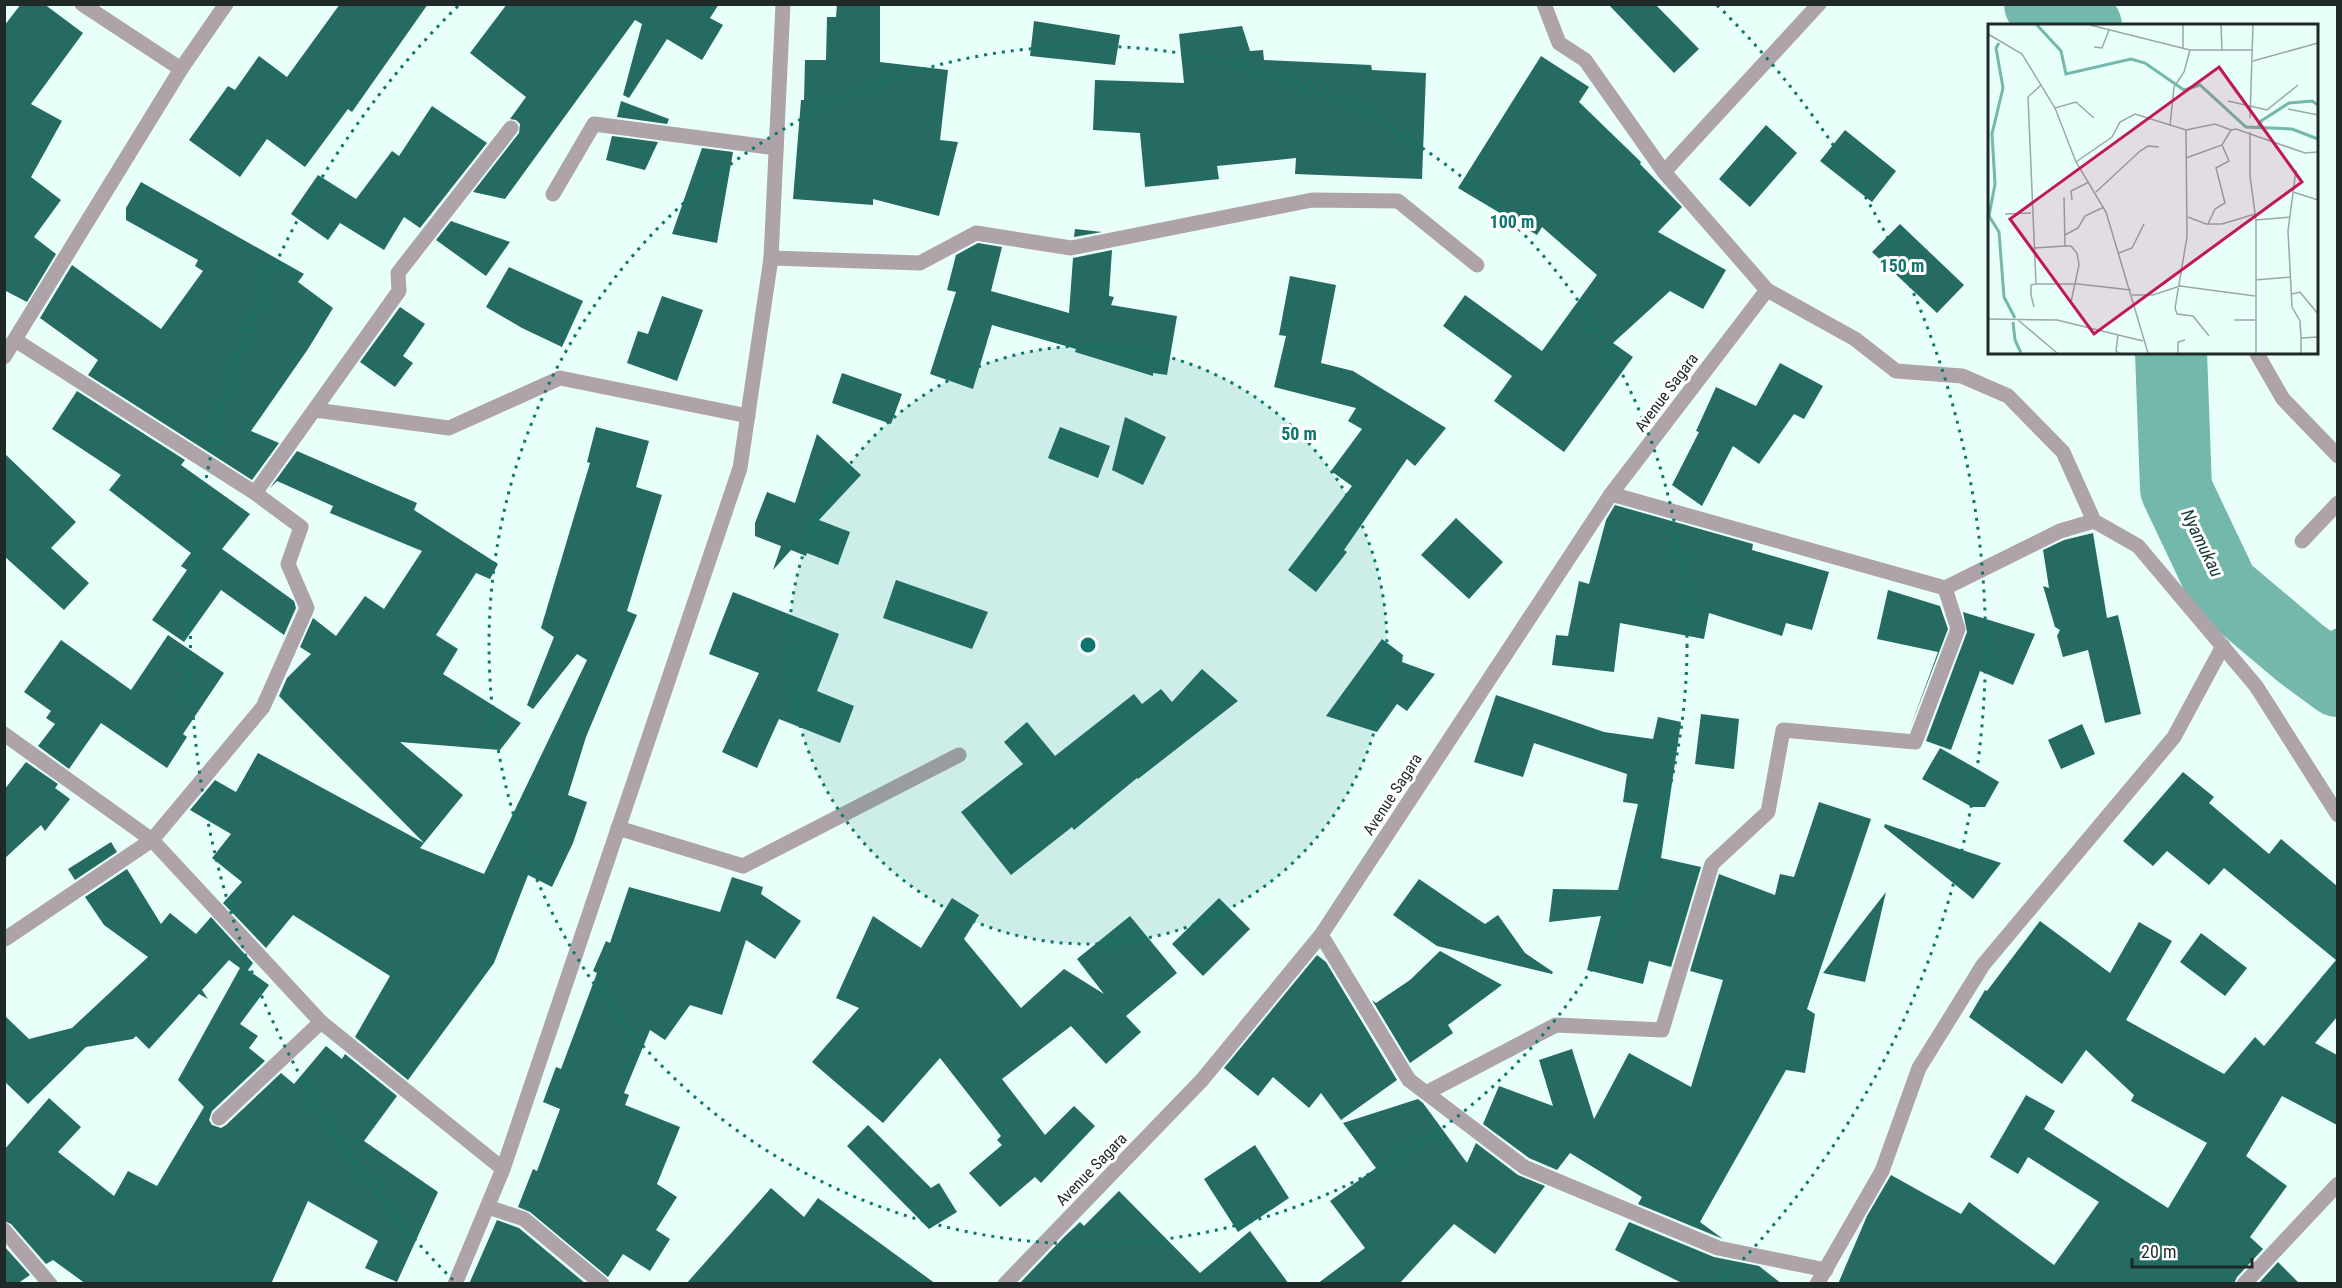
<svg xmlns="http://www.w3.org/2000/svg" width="2342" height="1288" viewBox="0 0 2342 1288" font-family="'Roboto Condensed',sans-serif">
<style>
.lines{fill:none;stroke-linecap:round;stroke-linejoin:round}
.stream{stroke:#74b8ac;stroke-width:12}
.river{stroke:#74b8ac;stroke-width:72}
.building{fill:#256b61}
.lane{stroke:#ada3a8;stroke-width:15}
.street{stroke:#ada3a8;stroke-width:15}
.ring{fill:none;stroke:#0f766e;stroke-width:3;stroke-dasharray:3 6}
.labels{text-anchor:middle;stroke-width:6;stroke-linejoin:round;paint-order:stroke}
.street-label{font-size:16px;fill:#1f2927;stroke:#fff}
.water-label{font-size:18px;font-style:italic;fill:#183934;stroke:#fff}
.inset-river{fill:none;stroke:#74b8ac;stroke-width:3}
.inset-road{fill:none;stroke:#98a9a6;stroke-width:1.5}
.view{fill:#c2185b;fill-opacity:0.15;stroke:#c2185b;stroke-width:3}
.inset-edge{fill:none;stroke:#1f2927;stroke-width:3}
.centre{fill:#0f766e;stroke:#fff;stroke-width:3}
.ring-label{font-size:18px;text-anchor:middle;font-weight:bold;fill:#0f766e;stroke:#fff;stroke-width:6;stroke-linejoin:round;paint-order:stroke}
</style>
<rect width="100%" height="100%" fill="#e8fffa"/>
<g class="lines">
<path class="stream" d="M2300,653L2338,634"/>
<path class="river" d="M2040,4L2086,26
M2171,352L2176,489L2223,588L2300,653L2338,681"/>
</g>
<path class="building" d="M21,4H44L83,33L31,104L62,121L31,177L61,200L34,237L56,254L27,302L4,290V26Z
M340,4H428L352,112L348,109L305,167L267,139L240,177L189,140L228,86L235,90L259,56L287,77Z
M507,4H719L710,18L723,25L702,60L667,39L629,98L623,95L642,24L635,20L505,199L473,192L519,133L520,124L516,120L510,119L526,97L470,53Z
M837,4H880V62L948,70L940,140L958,142L939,216L873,199V205L793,199L801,100H804L805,60H826L827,17H836Z
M1608,4H1655L1699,49L1674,73Z
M1034,21L1120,35L1115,65L1030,56Z
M1242,26L1250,51L1263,50L1264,60L1371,65L1372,70L1426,73L1422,179L1295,174L1296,158L1217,166L1219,179L1145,187L1140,133L1093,130L1095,80L1184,83L1179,34Z
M1541,56L1589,87L1579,102L1641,162L1640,164L1682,207L1658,232L1726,270L1703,309L1670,291L1613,343L1633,357L1564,452L1494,401L1512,376L1443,326L1465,295L1542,351L1597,275L1542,227L1537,235L1458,188Z
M621,101L669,119L667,124L617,117Z
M432,106L487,143L420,228L404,217L384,250L340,223L328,240L291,214L318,175L356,199L392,151L399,156Z
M1766,125L1797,153L1750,207L1719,179Z
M1845,130L1896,171L1872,202L1820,161Z
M612,136L658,142L645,170L606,160Z
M702,148L733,152L717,243L672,234Z
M141,182L304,274L298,282L333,308L308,349L251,431L279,443L252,480L88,375L98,360L40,318L72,265L161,329L203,271L195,266L198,260L126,220V208Z
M451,221L510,242L486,276L436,240Z
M1900,224L1964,285L1937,313L1872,252Z
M1075,229L1102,232L1074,237Z
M978,243L1002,247L991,291L1069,313L1073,258L1112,250L1109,296L1114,297L1111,305L1177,316L1167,375L1153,373V376L1075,352L1076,349L992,325L973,389L930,374L956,292L947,290L956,255Z
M509,267L583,301L562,347L522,328L486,307Z
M1290,276L1336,285L1321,363L1353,371L1446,428L1415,466L1407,459L1344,550L1347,552L1316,592L1288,570L1352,486L1331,471L1362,429L1348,421L1356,408L1274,387L1286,336L1279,335Z
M662,296L703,310L677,381L627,363L638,331L648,334Z
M400,307L425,324L403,356L413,363L395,387L360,362Z
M1780,363L1823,386L1804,419L1794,414L1759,464L1733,446L1702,506L1672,485L1699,432L1696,431L1716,387L1756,406Z
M842,373L902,394L891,424L832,403Z
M77,391L185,460L181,465L250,514L222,549L294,601L296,608L284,635L221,590L184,642L152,620L187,570L181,566L191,553L109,490L121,475L52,429Z
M1125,417L1166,437L1143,485L1112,470Z
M596,427L649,441L636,487L662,495L627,611L637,615L586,737L568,795L587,802L573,843L552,887L528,875L494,963L408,1080L355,1037L390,976L293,915L266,948L223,903L242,882L212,858L231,834L190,810L215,780L236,792L258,753L424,843L279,696L287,678L311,654L300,647L313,618L336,636L365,596L384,609L422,551L330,513L333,506L277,481L270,488L297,451L417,503L414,510L498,564L490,579L476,573L436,635L458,649L443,674L521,723L500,750L400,742L463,795L420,848L484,874L587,660L577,654L533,709L527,705L554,637L541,628L590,463L587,462Z
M1060,427L1110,446L1098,478L1048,458Z
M817,434L861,475L819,520L850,532L838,565L807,553L806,556L791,550L773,570L781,546L755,536V523L767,492L795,503Z
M4,453L76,522L51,548L89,583L64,610L4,556Z
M1615,505L1753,544L1752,550L1829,572L1812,630L1786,623L1782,636L1709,613L1704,639L1620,623L1614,672L1552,665L1556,635L1568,636L1579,581L1589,584L1606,520Z
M1456,518L1503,562L1469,599L1421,555Z
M2093,533L2107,618L2118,615L2141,714L2105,723L2088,650L2063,657L2057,636L2060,630L2055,627L2043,586L2049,588L2043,550L2064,540Z
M896,580L988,612L972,649L883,618Z
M1888,590L1940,606L1948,629L1909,731L1938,652L1877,639Z
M733,592L839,634L817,691L854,706L840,743L779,719L757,768L722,752L759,673L709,654Z
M1963,612L2035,634L2013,685L1980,671L1951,750L1926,741L1967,632Z
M168,635L224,673L183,734L187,737L167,768L101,723L69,769L38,746L55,724L46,718L51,711L24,692L61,640L131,690Z
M1382,639L1403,655L1402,662L1435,674L1407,711L1397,704L1377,732L1326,716Z
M1202,669L1238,701L1138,779L1137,778L1074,830L1072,827L1011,875L961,812L1023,764L1004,742L1027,722L1055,756L1134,694L1142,704L1161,689L1172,702Z
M1496,695L1604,732L1653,739L1658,717L1681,722L1661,858L1701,867L1671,967L1649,961L1643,984L1587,970L1601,916L1549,922L1553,889L1618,890L1638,804L1623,802L1627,774L1534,743L1523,777L1474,762Z
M1701,714L1739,719L1734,769L1695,764Z
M2082,724L2095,754L2061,769L2048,740Z
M1940,748L1977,769L1976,772L1979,770L1999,782L1985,807H1972L1922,779Z
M26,762L58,784L55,788L70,799L45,831L41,825L4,859V790Z
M2183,772L2214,797L2209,803L2269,854L2281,839L2337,886V1017L2315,1043L2337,1055V1125L2282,1096L2246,1156L2287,1186L2250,1237L2263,1249L2237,1277L2234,1284H1838L1867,1216L1891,1175L1961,1214L1969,1202L2054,1265L2099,1202L2028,1157L2018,1174L1990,1157L2026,1095L2055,1111L2044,1129L2168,1208L2207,1143L2131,1101L2134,1095L2086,1050L2062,1084L1969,1017L1985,990L1987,991L2040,921L2110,973L2139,922L2172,941L2126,1020L2224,1074L2255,1037L2264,1046L2336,960L2224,868L2209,885L2167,851L2153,866L2123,841Z
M1819,802L1871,819L1807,1009L1815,1014L1805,1073L1786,1070L1700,1222L1723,1239L1638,1204L1642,1197L1570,1153L1557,1170L1529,1158L1483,1124L1499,1086L1553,1106L1539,1060L1572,1049L1594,1119L1629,1053L1691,1087L1723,980L1690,971L1719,874L1775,895L1780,874L1794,877Z
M1885,824L2001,863L1973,899L1884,827Z
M111,842L117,852L75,880L68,869Z
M127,869L161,924L170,913L196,934L211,917L253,963L248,970L269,985L240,1024L258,1036L249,1048L265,1061L212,1111L209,1120L212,1125L221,1128L226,1125L281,1073L294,1084L326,1046L342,1059L345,1054L397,1096L364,1141L438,1192L397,1282L365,1268L378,1241L308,1201L271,1284H86L53,1260L46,1264L11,1224L4,1221V1150L49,1098L81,1127L58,1152L114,1196L128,1171L157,1186L204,1107L178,1080L240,968L229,960L202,990L208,999L199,994L149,1049L136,1036L133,1039L86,1047L28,1104L4,1081V1015L29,1039L72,1028L148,957L104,925L85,897Z
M732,877L763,887L761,894L801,921L775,959L746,940L722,1015L690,1005L665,1040L650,1030L624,1093L629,1095L625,1105L680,1127L657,1184L677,1197L656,1230L670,1239L650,1271L623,1254L608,1277L530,1212L518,1207L533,1169L537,1171L560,1109L543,1102L556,1067L561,1069L597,973L593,971L606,941L610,943L629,887L720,912Z
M1419,879L1485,924L1498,915L1525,953L1553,972L1552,974L1437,946L1393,915Z
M1886,892L1865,982L1823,973Z
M952,898L979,915L964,939L1021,1008L1064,969L1104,994L1077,959L1130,916L1177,973L1126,1016L1141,1032L1106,1064L1071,1026L1002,1079L1045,1135L1074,1106L1095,1126L1041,1183L1035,1177L1000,1207L969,1173L1002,1145L997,1140L1001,1136L940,1058L883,1123L812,1062L859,1008L836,998L873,916L921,948Z
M1219,898L1250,929L1203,976L1172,944Z
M2201,933L2247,968L2225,996L2180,962Z
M1440,951L1502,985L1448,1025L1453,1033L1410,1063L1372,1000L1376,1003L1410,980Z
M1317,955L1326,962L1397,1080L1341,1120L1321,1093L1309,1108L1273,1077L1258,1096L1224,1068Z
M1418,1099L1423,1103L1467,1163L1476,1143L1518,1175L1545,1186L1495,1254L1454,1224L1399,1284H1317L1365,1248L1330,1201L1376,1168L1343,1123Z
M868,1125L931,1188L939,1183L957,1212L929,1229L847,1146Z
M1255,1145L1289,1198L1238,1232L1204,1179Z
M771,1188L804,1217L818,1198L936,1284H686Z
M1119,1191L1200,1273L1250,1231L1289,1284H1019L1064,1237L1080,1222L1084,1226Z
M497,1220L519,1228L586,1284H469Z
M1629,1222L1714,1257L1759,1266L1782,1284H1684L1615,1250Z
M4,1246L30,1275L17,1284H4Z
M2278,1262L2300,1284H2258Z"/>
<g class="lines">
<path class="lane" d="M82,4L181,69
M1544,4L1559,43L1585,60L1664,172L1767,290L1855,339L1896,371L1962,376L2008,396L2063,452L2094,521
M1664,172L1819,4
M553,194L594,124L776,148
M771,258L920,263L976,233L1071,248L1312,200L1398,201L1477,265
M15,340L255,493
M2256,352L2283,399L2338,456
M315,410L449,428L560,378L748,416
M1611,494L1945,588L2060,531L2094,521L2138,546L2256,686L2338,815
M618,828L743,866L959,755
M1321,935L1409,1080L1524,1167L1718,1248L1826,1270
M5,939L152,840L263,707L307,608L288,564L301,527L255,493L399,291L398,273L511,128
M1426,1093L1556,1025L1662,1030L1712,864L1768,812L1783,730L1915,742L1958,629L1945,588
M219,1118L321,1022"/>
<path class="street" d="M4,357L181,69L226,4
M2302,541L2338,503
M4,734L152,840L321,1022L503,1169
M488,1207L524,1219L602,1284
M4,1230L50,1284
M455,1284L503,1169L740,468L771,258L783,4
M1005,1284L1202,1080L1321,935L1611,494L1767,290
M1817,1284L1882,1171L1919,1068L1983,965L2174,737L2223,646
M2244,1284L2338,1184"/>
</g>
<circle cx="1088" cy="645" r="299" fill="#0f766e" fill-opacity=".12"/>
<g class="ring">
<circle cx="1088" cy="645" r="299"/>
<circle cx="1088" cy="645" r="599"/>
<path d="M453 1280A898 898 0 0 1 459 5M1717 5A898 898 0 0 1 1723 1280"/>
</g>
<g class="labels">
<g class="street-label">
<text transform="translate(1666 392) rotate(-53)" y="6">Avenue Sagara</text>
<text transform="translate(1392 794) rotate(-57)" y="6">Avenue Sagara</text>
<text transform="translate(1091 1169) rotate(-46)" y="6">Avenue Sagara</text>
</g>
<g class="water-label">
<text transform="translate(2202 543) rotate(64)" y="6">Nyamukau</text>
</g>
</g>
<g transform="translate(1988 24)">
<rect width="330" height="330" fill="#e8fffa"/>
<path class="inset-river" d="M49,1L73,27L78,50L143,35L157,39L196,66L212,61L258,103L304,105L330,115M11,19L8,24L15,64L4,110L7,160L1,192L11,208L16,273L27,294M270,104L273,97L301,79L324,77L330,81M25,298L27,316L33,329"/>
<path class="inset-road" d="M102,1L202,26H265M233,1L234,27M0,10L34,30L67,84L88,138L118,188L160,329M106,23L114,24L121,6M195,25V1M265,37L330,19M240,77L279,86L310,61M67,84L88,78L106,94M300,85L330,91M262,94L265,1M182,102L186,63L196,48L202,26M198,106L199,213L187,284L189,290L205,292L221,312M262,108V152L268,196V329M198,134L234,121L243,106L248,105L317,129L330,128M88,138L124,113L132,98L147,90L198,106L227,100L243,106M308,146L300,207L304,283L312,297L313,314M108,168L152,127L160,122L171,123M305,168L330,176M76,173L77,222H83L89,229L91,241L83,278M84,176L83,167L101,158M17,190L43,189M200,193L218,200H234L267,190M268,196L302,193M220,200L227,185L237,179L228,144L241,137L234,121M77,211L90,204L97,192L116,183M46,224L77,222M131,229L144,224L156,200M267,256L303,253M48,260H90L143,266M304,270L312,268L330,290M144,271H165L192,262L267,272M46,283L43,271V261L48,260L40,73L53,61M0,295L69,296L155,317M30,296L69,329M246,296H267M130,311L128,327L131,329M190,329V318L197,316M313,329V314L330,313"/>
<path class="view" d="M231,43L314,158L106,310L22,195Z"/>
<rect width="330" height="330" class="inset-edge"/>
</g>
<circle cx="1088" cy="645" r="9" class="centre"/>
<g class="ring-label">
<text x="1512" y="228">100 m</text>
<text x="1902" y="272">150 m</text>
<text x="1299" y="440">50 m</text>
</g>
<rect width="2342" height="1288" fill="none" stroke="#1f2927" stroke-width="12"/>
<path d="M2132 1258v9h120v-9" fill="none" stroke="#1f2927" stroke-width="3"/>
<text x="2141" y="1258" font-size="18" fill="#1f2927" stroke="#ffffff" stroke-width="4.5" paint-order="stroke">20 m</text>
</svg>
